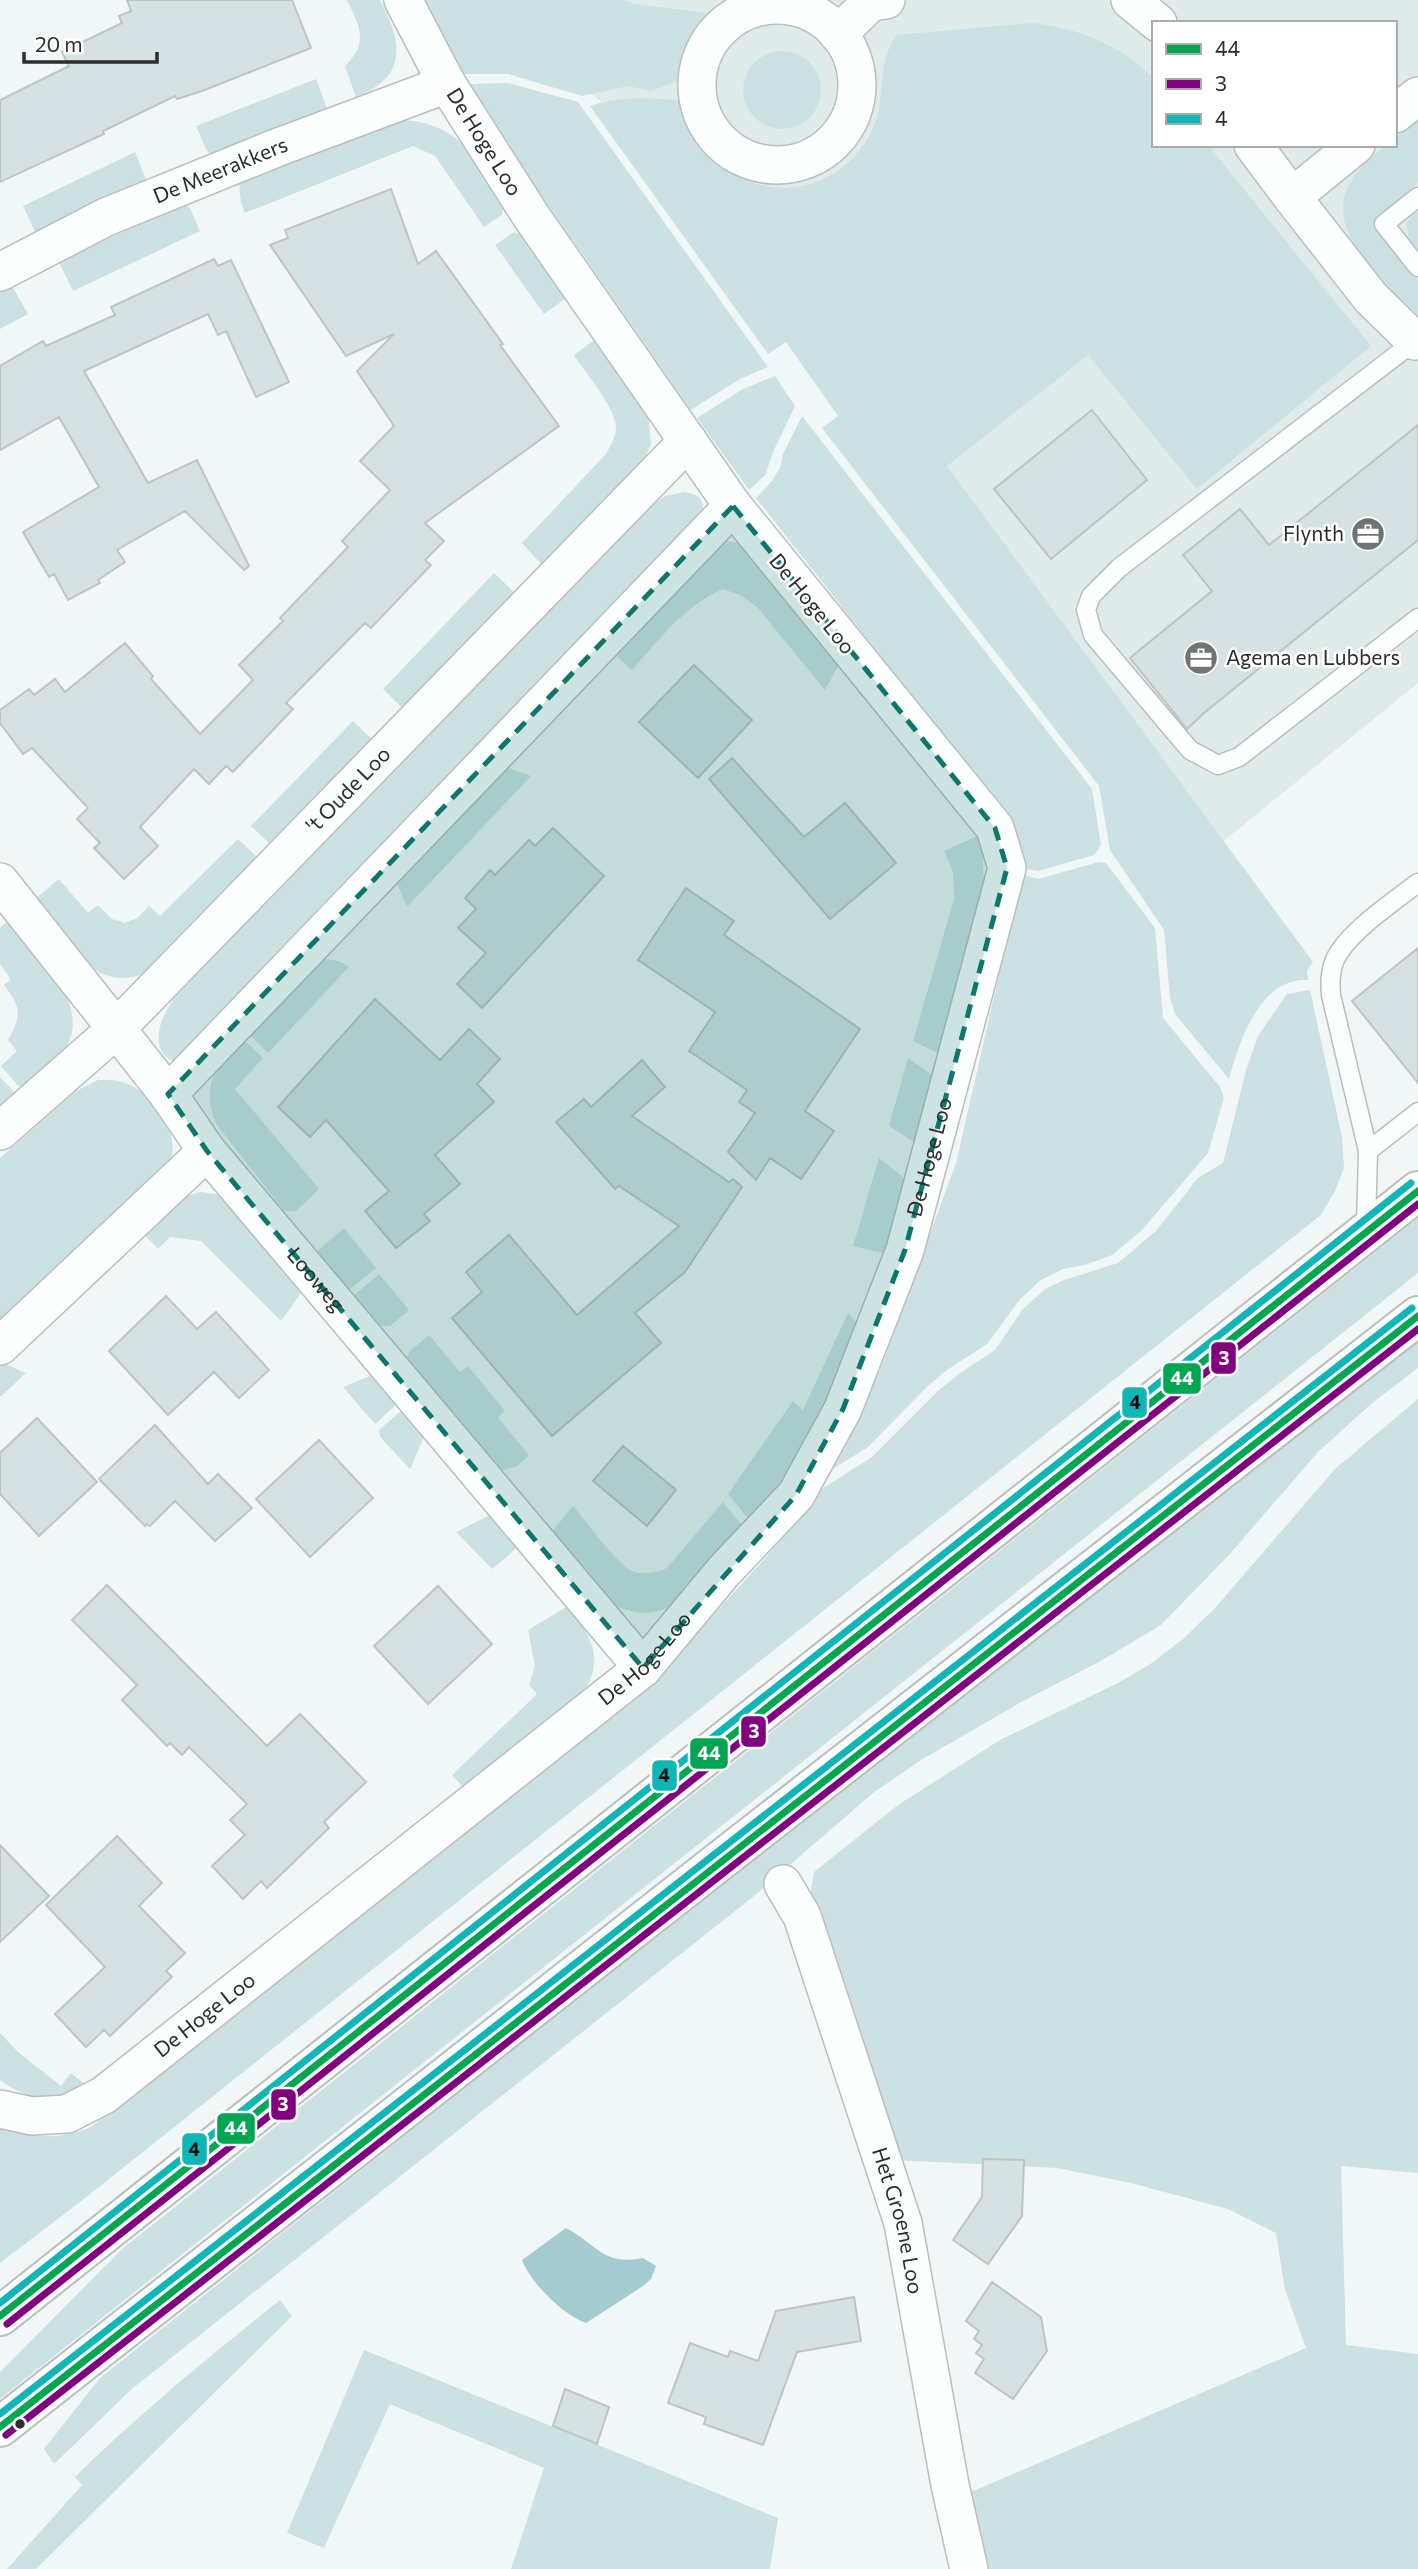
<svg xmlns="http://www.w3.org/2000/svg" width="1418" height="2569" viewBox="0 0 1418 2569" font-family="Commissioner,sans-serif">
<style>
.built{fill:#dfeaeb;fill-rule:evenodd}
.green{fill:#cce1e3}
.water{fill:#a3cbd0}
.building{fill:#d5e1e3;stroke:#c1c4c4;stroke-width:2}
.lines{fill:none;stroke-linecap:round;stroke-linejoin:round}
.lane-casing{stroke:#bbbebe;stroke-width:21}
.street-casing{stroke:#bbbebe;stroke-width:40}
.secondary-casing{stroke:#bbbebe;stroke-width:42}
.lane{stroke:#fdfefe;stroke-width:18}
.street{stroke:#fdfefe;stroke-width:37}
.secondary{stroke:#fdfefe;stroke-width:38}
.bus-1-casing{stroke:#fff;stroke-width:12}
.bus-2-casing{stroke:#fff;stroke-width:12}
.bus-3-casing{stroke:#fff;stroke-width:12}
.bus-1{stroke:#00a651;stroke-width:7}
.bus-2{stroke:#800080;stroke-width:7}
.bus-3{stroke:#0fb6b6;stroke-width:7}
.marked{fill:#0f766e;fill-opacity:0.2;stroke:#0f766e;stroke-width:5;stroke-dasharray:14 9;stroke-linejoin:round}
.bus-dot{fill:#2b2e2e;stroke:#fff;stroke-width:2.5}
.labels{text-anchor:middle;stroke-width:5;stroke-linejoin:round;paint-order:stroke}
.street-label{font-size:21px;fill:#2b2e2e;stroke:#fff}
.poi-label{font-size:21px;fill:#2b2e2e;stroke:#fff;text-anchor:end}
.line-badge{stroke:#fff;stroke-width:2.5}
.badge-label{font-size:19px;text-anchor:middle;font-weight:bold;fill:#fff}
.pale-badge-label{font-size:19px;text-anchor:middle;font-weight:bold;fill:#111}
</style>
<rect width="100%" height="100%" fill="#f1f6f6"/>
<path class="built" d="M474,0H1418V683L1220,844L755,238L548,55ZM1154,23H1395V145H1154Z"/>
<path class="green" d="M347,0H380C402,42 409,76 356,97L345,66C369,42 360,28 347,0Z
M419,0H623L634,4L707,13L686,78L651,91L628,86L582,96L508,74H463Z
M1033,23C1080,29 1120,44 1154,79V145H1208L1371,346L1197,489L1088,355L947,466L1313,962L1307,971L1308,980C1260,977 1239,1042 1229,1079L1175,1014L1170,998L1164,930L1110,850L1099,786L822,428L838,416L786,342L768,354L590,106C622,95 652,98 685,101C692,137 709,164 743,179C799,205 863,172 878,113C885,82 878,65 896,35Z
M743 90a39 39 0 1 1 78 0a39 39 0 1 1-78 0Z
M316,79L327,109L212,155L207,151L196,126Z
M508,83L578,102L768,367L738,380L691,410L537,189L470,84Z
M404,120C464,125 476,161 506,207L503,210L502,215L484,227L435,156L413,146L245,213L241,203L239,182L388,123Z
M1418,120V183L1382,214L1380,231L1418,280V325L1352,242C1330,197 1352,173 1386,145H1395V138Z
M135,152L147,182L35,232L23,206Z
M184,205L190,208L200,231L73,291L58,260Z
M1418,210V250L1409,239L1406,223Z
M523,231L568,297L544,314L495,245L514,232L519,234Z
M11,284L28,314L0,329V290Z
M597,338L648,413L651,444L642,465L543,566L522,543L606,454C610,446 616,437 616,428C616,408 585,372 574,355Z
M775,376L795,406L774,450L765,475L749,490L697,418L743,389Z
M802,416L1092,789L1101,845L1094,855L1038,871L1020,868L1001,809L756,498L772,481L780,468L783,454Z
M684,492C697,494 703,497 703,510L175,1062C145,1050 162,1013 177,995L648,508L665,496Z
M725,541L742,543L840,663L825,690L758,608L742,596L723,589C685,605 659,640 632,670L612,652Z
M494,573L516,594L404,710L383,689Z
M353,721L374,741L272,846L251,826Z
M502,766L531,776L407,907L395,879Z
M977,836L983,855L984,887L944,1056L913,1041L954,899L953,872L944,851Z
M238,839L259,859L151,971C129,981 109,981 90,966L36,898L59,879L88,913L98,905L112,919L125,923L137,918L149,906L160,916Z
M1099,862L1106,863L1155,928L1163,1018L1220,1087L1224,1098L1208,1153L1142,1230L1112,1255L1085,1265L1063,1269L1041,1280L1020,1299L987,1344L947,1370L928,1386L867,1448L827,1472L846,1442L881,1368L956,1163L1018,892L1020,874L1038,879Z
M9,919C35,952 94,1005 65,1049C55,1064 36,1077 22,1090L1,1066L17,1051L8,1040C22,1015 21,1007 4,985L10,980L8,975L0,964V928Z
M319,958L339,961L349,967L268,1053L248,1033Z
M1310,990L1342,1137L1344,1168L1335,1191L1321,1215L80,2202L0,2263V2123C33,2140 56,2140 91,2127L601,1725L675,1657L777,1545L817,1492L872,1457L939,1390L960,1373L995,1350L1023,1309L1045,1289L1064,1280L1118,1263L1156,1231L1198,1178L1223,1163L1246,1070L1258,1036L1287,994Z
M243,1039L263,1058L235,1089L319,1189L296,1211H284L217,1125C199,1085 216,1067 243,1039Z
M908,1058L938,1079L920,1146L889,1126Z
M0,1077L17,1095L0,1110Z
M98,1080C107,1080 116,1079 125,1083C155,1094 181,1131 170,1163L0,1326V1158L76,1091Z
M879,1158L909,1182L887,1254L853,1246Z
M200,1192L223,1195L303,1290L281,1321L201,1241L170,1237L158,1249L141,1231L177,1199Z
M1418,1218V1273L0,2399V2372L122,2249Z
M344,1228L376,1268L348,1291L316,1252Z
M379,1274L409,1310L390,1326H378L353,1296Z
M848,1313L860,1327C831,1396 799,1463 750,1521L728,1494L793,1401L803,1410Z
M1418,1330V1368L1371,1404L1318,1452L1228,1556L1161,1625L1097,1663L1023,1701L921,1760L873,1793L754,1896L133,2388L54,2464L44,2449L100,2378Z
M429,1335L460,1372L468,1366L505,1411L498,1418L529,1455L517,1466L499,1471L406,1361L409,1352Z
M0,1362L26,1373L0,1397Z
M372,1375L397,1404L375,1424L343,1387Z
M1418,1399V2173L1341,2166L1346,2345L1418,2354V2569H982L964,2495L1306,2348L1285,2290L1276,2233L1228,2209L1131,2183L1057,2168L893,2160L810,1895L814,1872L898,1805L1000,1740L1118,1683L1149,1665L1183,1639L1215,1608L1335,1469Z
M402,1410L424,1437L410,1469L380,1437L379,1430Z
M723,1502L744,1528C731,1543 717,1558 704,1573C676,1604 661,1624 616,1606L551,1533L573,1506C586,1521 617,1565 634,1572C642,1575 660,1572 667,1568Z
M490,1515L518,1547L492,1569L456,1532Z
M568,1606C592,1636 606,1660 581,1696L464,1788L452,1775L537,1694L529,1685L535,1665L528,1630Z
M0,2033L18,2052L61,2086L71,2073L87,2086C60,2110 26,2099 0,2080Z
M280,2300L292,2316L36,2569H7L82,2485L75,2477C140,2413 209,2357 280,2300Z
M364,2350L778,2518L770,2569H511L544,2468L390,2404L324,2548L287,2533Z"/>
<path class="water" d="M566,2228C598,2245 603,2266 643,2258L656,2266L651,2279L643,2286L586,2323C563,2315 531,2283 522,2260Z"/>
<path class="building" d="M127,0H292L311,48L202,91L177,99L175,96L103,131L104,134L0,182V100L69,66L62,52L122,23L119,16L131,11Z
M391,189L418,264L436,251L503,344L500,345L559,426L425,523L444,541L425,560L431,565L371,628L365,623L286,703L293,709L233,772L226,766L209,784L194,769L140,827L158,846L124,879L94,848L100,843L77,819L88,808L32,748L23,754L0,723V710L29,689L34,695L55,679L65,692L125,643L153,676L151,679L200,734L253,680L239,665L283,621L280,618L348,547L342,541L390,490L360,461L394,426L357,371L394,334L346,356L270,245L288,238L285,230Z
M214,259L218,266L231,260L289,382L256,397L226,331L218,335L208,314L84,371L148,483L197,460L249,566L244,570L185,511L117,550L125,562L98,580L100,583L68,600L54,574L49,577L23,532L99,487L59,417L0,450V366L43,341L46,346L115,315L111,307Z
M1092,410L1147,480L1051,559L994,489Z
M1418,425V540L1204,713L1187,729L1130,658L1212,591L1183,555L1240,509L1269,545Z
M694,665L752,720L698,778L639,722Z
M732,758L804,837L845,803L896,863L830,919L709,779Z
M553,828L604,876L482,1008L457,984L486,953L458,928L476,909L465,898L490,870L495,875L529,840L535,846Z
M686,888L734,921L724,935L860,1029L805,1111L834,1131L801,1179L770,1158L756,1180L728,1152L755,1113L739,1102L747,1090L689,1051L715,1012L638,960Z
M1418,948V1083L1352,1001Z
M375,999L440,1060L469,1029L500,1059L477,1084L494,1102L435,1155L460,1184L424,1214L430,1221L396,1248L365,1211L389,1191L326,1120L310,1137L278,1107Z
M642,1060L665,1087L632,1116L729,1182L733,1179L742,1187L685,1272L635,1313L661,1343L552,1436L452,1318L482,1292L466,1272L509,1235L577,1315L679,1226L619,1186L615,1189L556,1122L584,1099L591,1107Z
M166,1296L197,1329L216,1312L269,1370L239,1398L214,1372L168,1415L109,1351Z
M37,1418L97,1482L39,1536L0,1494V1453Z
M155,1425L208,1484L218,1474L252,1508L215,1541L175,1501L150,1526L147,1524L145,1526L99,1479Z
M319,1440L373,1498L310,1557L256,1499Z
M623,1446L676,1490L647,1526L593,1481Z
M107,1585L267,1746L300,1714L366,1782L324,1822L329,1828L267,1888L261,1881L243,1899L212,1866L245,1835L230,1820L247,1804L189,1747L182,1755L170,1743L167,1746L122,1700L137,1685L72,1620Z
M438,1586L492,1644L428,1704L374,1646Z
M117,1836L162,1883L139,1906L185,1953L166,1971L172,1977L110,2036L104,2030L86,2047L55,2014L105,1967L46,1905Z
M0,1845L49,1896L0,1942Z
M983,2159L1024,2160L1022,2216L988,2264L953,2240L982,2197Z
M992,2282L1041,2317L1047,2351L1013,2399L975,2373L984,2359L976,2353L982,2345L974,2339L979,2331L966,2321Z
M854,2297L861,2341L797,2352L763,2445L704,2424L706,2417L668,2403L690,2343L728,2357L730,2351L758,2361L776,2311Z
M565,2389L609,2407L597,2444L553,2426Z"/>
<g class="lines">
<g class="lane-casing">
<path id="lane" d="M1418,197L1384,224L1418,267
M1418,345L1415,341L1119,568L1091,596L1086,610L1093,635L1190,750L1218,765L1239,757L1418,618
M1368,1151L1331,995C1330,984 1330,973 1334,962C1344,935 1394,901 1418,883
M1366,1228L1368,1151L1418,1112"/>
</g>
<g class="street-casing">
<g id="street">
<path d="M1130,0L1158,23"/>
<circle cx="777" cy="85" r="80"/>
<path d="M838,34L871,2L886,0"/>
<path d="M1395,114L1418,96"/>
<path d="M1253,145L1292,197L1356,145"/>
<path d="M1292,197L1371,298L1415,341"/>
<path id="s1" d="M0,272L106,217L276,148L447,84"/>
<path id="s2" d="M0,882L168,1094L207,1151L643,1668"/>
<path d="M168,1094L733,506"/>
<path id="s3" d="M0,1131L115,1030L688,441"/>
<path d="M0,1346L207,1151"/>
<path id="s4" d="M783,1884L802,1916L903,2223L950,2485L969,2569"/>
<path id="s5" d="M0,2109L32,2116L67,2114L104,2095L643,1668L724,1571L796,1495L843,1409L905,1250L1007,868L995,828L733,506L531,216L447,84L403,0"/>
</g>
</g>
<g class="secondary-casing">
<path id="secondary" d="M0,2316L1418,1191
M0,2427L712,1867L1418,1316"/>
</g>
<use href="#lane" class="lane"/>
<use href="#street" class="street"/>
<use href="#secondary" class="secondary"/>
<g class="bus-1-casing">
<path id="bus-1" d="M0,2316L1418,1191
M0,2427L1418,1316"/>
</g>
<g class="bus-2-casing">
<path id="bus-2" d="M7,2324L1418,1204
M6,2435L1418,1329"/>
</g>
<g class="bus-3-casing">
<path id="bus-3" d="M0,2303L1411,1183
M0,2414L1412,1308"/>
</g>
<use href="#bus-1" class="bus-1"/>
<use href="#bus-2" class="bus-2"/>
<use href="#bus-3" class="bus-3"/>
</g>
<path class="marked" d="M733,506L995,828L1007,868L905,1250L843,1409L796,1495L643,1668L207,1151L168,1094Z"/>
<defs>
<g id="office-disc" transform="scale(1.75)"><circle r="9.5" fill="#707474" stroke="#fff"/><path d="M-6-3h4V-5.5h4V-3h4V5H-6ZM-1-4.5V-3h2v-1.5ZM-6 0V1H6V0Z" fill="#fff"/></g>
</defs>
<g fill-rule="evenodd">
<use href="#office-disc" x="1368" y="534"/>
<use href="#office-disc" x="1201" y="658"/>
</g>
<circle class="bus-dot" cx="20" cy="2424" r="6"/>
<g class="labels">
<g class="street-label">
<text transform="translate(484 142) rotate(58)" y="7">De Hoge Loo</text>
<text dy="7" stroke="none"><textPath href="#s1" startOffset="243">De Meerakkers</textPath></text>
<text transform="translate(812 604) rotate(51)" y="7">De Hoge Loo</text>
<text dy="7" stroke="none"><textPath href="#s3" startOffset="488">'t Oude Loo</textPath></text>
<text dy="7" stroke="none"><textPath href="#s5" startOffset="1393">De Hoge Loo</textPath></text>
<text dy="7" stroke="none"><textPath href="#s2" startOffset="508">Looweg</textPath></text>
<text dy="7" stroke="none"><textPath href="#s5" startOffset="805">De Hoge Loo</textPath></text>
<text dy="7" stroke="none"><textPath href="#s5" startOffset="238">De Hoge Loo</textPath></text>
<text dy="7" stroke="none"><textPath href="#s4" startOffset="357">Het Groene Loo</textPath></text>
</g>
<g class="poi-label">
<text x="1344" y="541">Flynth</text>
<text x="1226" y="665" text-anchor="start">Agema en Lubbers</text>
</g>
</g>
<g class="line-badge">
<rect x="1210" y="1341" width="27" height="34" rx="7" fill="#800080"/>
<rect x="1162" y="1362" width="40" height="33" rx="7" fill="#00a651"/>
<rect x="1121" y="1386" width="27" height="33" rx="7" fill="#0fb6b6"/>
<rect x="740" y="1715" width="27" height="33" rx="7" fill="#800080"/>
<rect x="689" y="1737" width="40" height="33" rx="7" fill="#00a651"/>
<rect x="651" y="1759" width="27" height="33" rx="7" fill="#0fb6b6"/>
<rect x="270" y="2088" width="27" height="33" rx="7" fill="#800080"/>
<rect x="216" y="2112" width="40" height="33" rx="7" fill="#00a651"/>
<rect x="181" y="2132" width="27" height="34" rx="7" fill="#0fb6b6"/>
</g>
<g class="badge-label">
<text x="1224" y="1365">3</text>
<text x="1182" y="1385">44</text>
<text x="754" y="1738">3</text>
<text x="709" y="1760">44</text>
<text x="283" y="2111">3</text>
<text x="236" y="2135">44</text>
</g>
<g class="pale-badge-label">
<text x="1135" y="1409">4</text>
<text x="664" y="1782">4</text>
<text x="194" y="2156">4</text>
</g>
<rect x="1152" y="21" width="245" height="126" fill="#ffffff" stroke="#aaabab" stroke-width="2"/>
<rect x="1166" y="44" width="35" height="10" fill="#00a651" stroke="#aaabab" stroke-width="2"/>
<text x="1215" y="56" font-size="21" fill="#2b2e2e">44</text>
<rect x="1166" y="79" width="35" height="10" fill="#800080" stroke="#aaabab" stroke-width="2"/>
<text x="1215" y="91" font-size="21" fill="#2b2e2e">3</text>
<rect x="1166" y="114" width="35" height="10" fill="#0fb6b6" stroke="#aaabab" stroke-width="2"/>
<text x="1215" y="126" font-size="21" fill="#2b2e2e">4</text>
<path d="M24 52v10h133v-10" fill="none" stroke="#2b2e2e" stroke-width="3.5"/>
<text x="35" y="52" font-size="21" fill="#2b2e2e" stroke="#ffffff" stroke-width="5" paint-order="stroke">20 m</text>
</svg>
